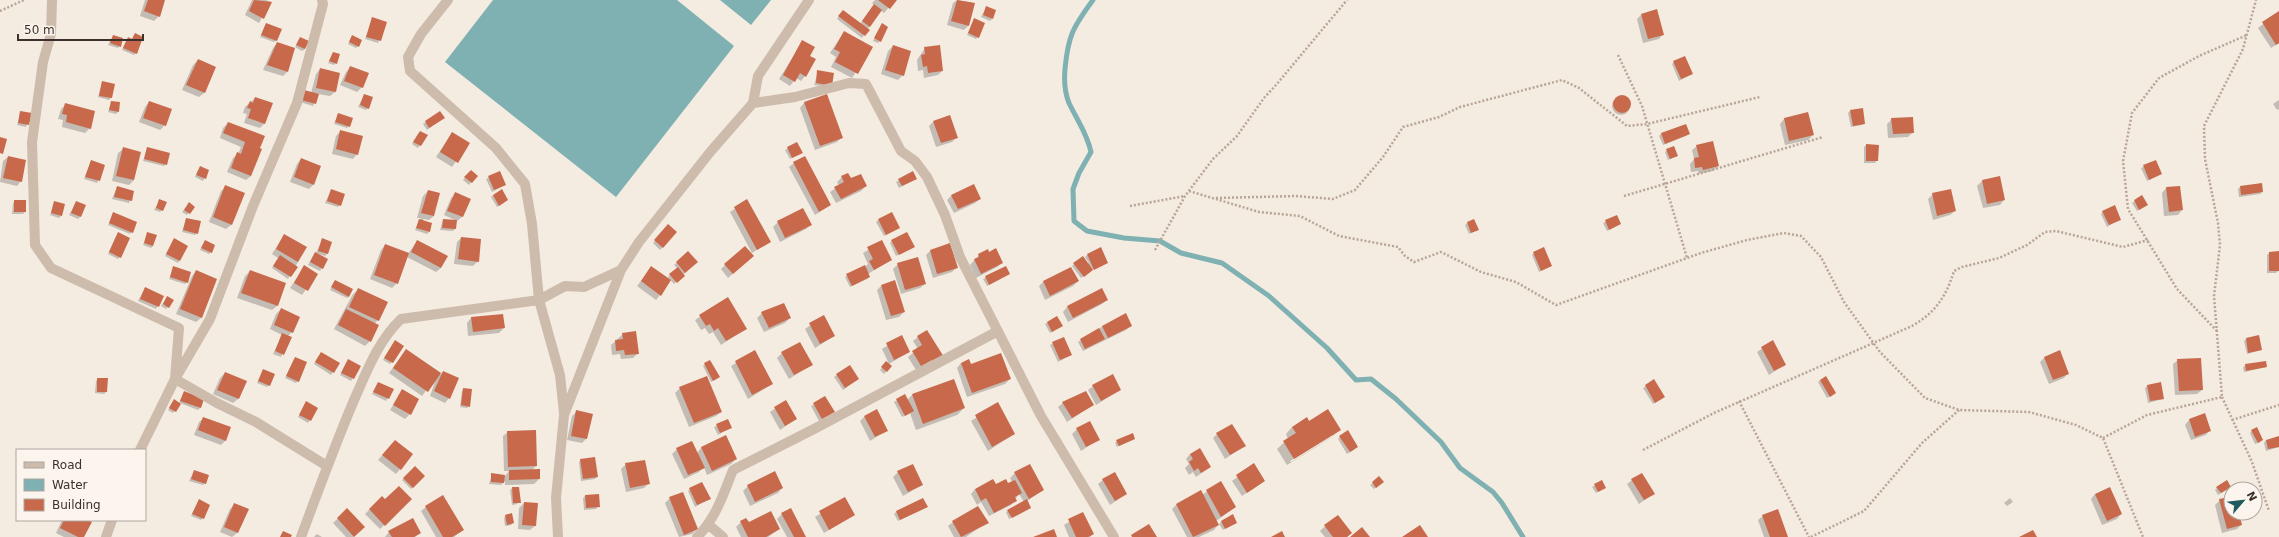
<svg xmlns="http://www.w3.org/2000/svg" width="2279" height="537" viewBox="0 0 2279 537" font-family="'DejaVu Sans',sans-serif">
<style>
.water{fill:#7fb0b2}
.shadow{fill:#0003;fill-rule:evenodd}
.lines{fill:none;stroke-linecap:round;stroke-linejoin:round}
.stream{stroke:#7fb0b2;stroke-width:5}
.building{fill:#c8694b}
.path{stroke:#b9a596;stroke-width:2.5;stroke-dasharray:2 2;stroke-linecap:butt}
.minor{stroke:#cdbbac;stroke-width:10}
</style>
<rect width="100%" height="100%" fill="#f4ebe1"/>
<path class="water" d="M493,0H677L734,46L616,197L445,62Z
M720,0H771L751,25Z"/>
<path class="shadow" d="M145,0H164L159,16L154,21L140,16Z
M252,0H266L271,2L259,23L245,15Z
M875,0H895L884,13L880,10L862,38L837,19L841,13L860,24L874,5L872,3Z
M957,0L974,3L968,26L964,30L947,25L953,3Z
M986,8L992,19L990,21L981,17Z
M2279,12V43L2271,48L2258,28Z
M1641,15L1663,34L1659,39L1643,43L1637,19Z
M373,19L385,23L378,43L365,39Z
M975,19L978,37L976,39L967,35Z
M266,24L277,40L274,42L260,37Z
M882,24L880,41L878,43L873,41Z
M844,32L872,47L852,78L831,67L836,57L830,53Z
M135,34L136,53L134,55L122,50L126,41L128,39L132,40Z
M113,36L120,46L118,48L108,45Z
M300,38L305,49L302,51L295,47Z
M351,38L358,46L356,48L348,44Z
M803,41L809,56L805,76L801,81L796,78L790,86L779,79Z
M277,43L287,72L283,76L263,70L273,48Z
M893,46L903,75L898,80L881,74L888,51Z
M925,48L942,71L938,75L924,78L923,70L918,71L917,60Z
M333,53L336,63L334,65L328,63Z
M198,60L215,68L204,93L199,97L182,90L193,65Z
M1674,62L1692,74L1679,81L1672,64Z
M351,67L362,87L357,92L340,85L346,72Z
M320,69L339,74L335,92L330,96L318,94L313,106L300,102L311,93L316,74Z
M818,72L829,87L814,85Z
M102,82L111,98L109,100L98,97Z
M364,95L368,108L366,110L358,107Z
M826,95L842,137L837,142L815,150L800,108L804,103Z
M1612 106a9 9 0 1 1 18 0a9 9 0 1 1-18 0Z
M255,98L264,124L260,128L244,123L247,114L243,113L245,107Z
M2279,100V109L2277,110L2273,104Z
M112,102L118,112L116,114L108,112Z
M149,102L165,125L160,130L139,122L145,107Z
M66,104L90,128L85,133L62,127L63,120L58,119L61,109Z
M1850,111L1864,123L1862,125L1851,127L1848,113Z
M21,112L30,114L26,127L17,125Z
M440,112L441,120L427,130L423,124Z
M1808,113L1813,135L1808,140L1785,145L1780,124L1784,119Z
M339,114L349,126L347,128L334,124Z
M1892,119L1913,132L1908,137L1888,138L1887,124Z
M933,122L957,137L952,142L936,147L929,126Z
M228,123L263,137L251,176L246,180L227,172L233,158L238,154L241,147L220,138L223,128Z
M1685,125L1689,134L1686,136L1663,145L1659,136L1661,134Z
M340,132L357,154L353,159L332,154L336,136Z
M452,133L469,143L452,167L436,157Z
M418,134L426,136L418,148L412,144Z
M797,143L801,153L790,159L785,150Z
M1866,145L1877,160L1875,163H1864V147Z
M1697,146L1718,166L1713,171L1698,174V171L1691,172L1690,164L1694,159L1692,150Z
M147,148L166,164L164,166L143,161Z
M123,149L140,153L134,180L129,185L112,181L118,153Z
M1667,150L1677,156L1668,160L1665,152Z
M8,157L21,181L17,186L0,182L3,161Z
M301,159L313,185L309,189L290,182L297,164Z
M91,161L104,166L97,183L84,179Z
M2155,161L2160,174L2147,181L2141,168Z
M794,163L830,205L815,215L789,167Z
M198,170L208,171L203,181L195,177Z
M500,172L505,185L492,192L486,179Z
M469,173L476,176L469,185L463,180Z
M842,177L866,186L861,191L836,203L830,192L839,186L837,182Z
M1999,177L2004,200L2000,205L1983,208L1977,186L1982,181Z
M915,179L899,188L896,182L899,180Z
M226,186L231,225L226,229L209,222L221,191Z
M117,187L133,191L129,203L112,199Z
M2240,187L2262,192L2260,194L2239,197L2238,189Z
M2166,188L2182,210L2178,215L2164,216L2162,193Z
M331,190L340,205L338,207L325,203Z
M428,191L434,216L429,220L423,219L429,232L427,234L415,230L421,218H417L423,196Z
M456,193L469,199L462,217L457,221L444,215L451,198Z
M1933,194L1955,211L1950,215L1933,220L1928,199Z
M493,195L507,200L497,207L491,197Z
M952,195L980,199L975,203L954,213L947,200Z
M2142,196L2144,207L2137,211L2132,203Z
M160,200L162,210L160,212L154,210Z
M15,201L25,212L23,214H12L13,203Z
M747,201L769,242L752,253L730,212Z
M76,202L80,217L78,219L69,215Z
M54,203L61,216L59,218L50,215Z
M187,206L193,207L187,215L182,212Z
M803,210L810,225L806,229L780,242L773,227L778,222Z
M2103,212L2120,219L2107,227L2101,214Z
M114,213L132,232L130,234L108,225Z
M1617,216L1620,224L1607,231L1603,223Z
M186,219L197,233L195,235L182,232Z
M443,220L455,229L453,231L440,230Z
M878,220L897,229L884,236L876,222Z
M1467,223L1477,230L1469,234L1465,225Z
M668,226L675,232L660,250L653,243Z
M148,233L153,246L151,248L143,245Z
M284,235L298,262L288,279L272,268L278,258L272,254Z
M116,236L120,257L118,259L108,254Z
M461,238L478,261L473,266L454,264L457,242Z
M174,240L180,260L178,263L165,256Z
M322,240L327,254L325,256L316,253Z
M205,241L211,252L209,254L200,250Z
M417,241L441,268L436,272L407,257L397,283L392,288L370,279L381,250L385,245L408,254Z
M882,241L891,260L868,274L869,277L867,279L850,287L845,277L865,267L868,264L863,253Z
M892,241L914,247L896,256L890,243Z
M930,251L957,267L952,272L933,278L926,255Z
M688,253L696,262L674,284L668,277L677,268L674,265Z
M989,253L1002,263L997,267L976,278L970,265L979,255Z
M1534,253L1550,266L1539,272L1532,255Z
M2269,253L2278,271L2276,273H2267V255Z
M1087,255L1107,263L1092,270L1081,278L1072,266L1074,264L1089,263L1085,257Z
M313,256L327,260L320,271L308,265Z
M748,260L728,278L721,269L725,265Z
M898,264L925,284L920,288L901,294L893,269Z
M174,267L187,282L185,284L169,279Z
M304,267L317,274L302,295L290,288Z
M1005,267L1009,274L987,286L983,279Z
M651,268L660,295L656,300L637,286Z
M196,271L216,280L201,318L196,322L176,314L192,276Z
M250,271L285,284L277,306L272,310L237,298L245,276Z
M335,281L349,296L347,298L330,290Z
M1078,281L1073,286L1045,300L1039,286L1043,282Z
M881,286L904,312L899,317L886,320L877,290Z
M145,288L162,297L156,309L138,301Z
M358,290L378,320L374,324L370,341L365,346L334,329L353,294Z
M1102,290L1107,300L1102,304L1068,322L1063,312L1067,307Z
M727,299L745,329L721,345L713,332L709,334L705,328L701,330L695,320Z
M165,300L168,307L166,309L161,306Z
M281,309L292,332L287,337L290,338L281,357L273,354L282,335L270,329L276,314Z
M762,313L790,318L785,323L764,332L757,318Z
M823,316L834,336L815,348L805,329Z
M1056,317L1061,326L1050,333L1045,324Z
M471,318L504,328L499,333L468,336L467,323Z
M1103,326H1131L1126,330L1083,351L1078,342Z
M623,334L638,353L633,358L621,359L620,354L612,355L611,345Z
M901,337L909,352L889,364L882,349Z
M918,337L943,357L916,370L908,357L918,349L913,341Z
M1063,338L1071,355L1058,362L1050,345Z
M2246,339L2261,350L2247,354L2244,341Z
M1772,342L1785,364L1769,375L1757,352Z
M393,344L392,362L390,364L383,360Z
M406,350L441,374L443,372L449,398L445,403L430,396L437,376L422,396L389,373Z
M755,351L772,384L748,399L731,366Z
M782,353L811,365L789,379L777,358Z
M319,355L338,363L331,375L314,364Z
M2045,357L2068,373L2064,378L2049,384L2040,362Z
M295,358L298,381L296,383L285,378Z
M2178,360L2202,390L2197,394L2175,395L2173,364Z
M346,363L360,366L351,381L340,375Z
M886,363L891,366L884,374L880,370Z
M961,363L970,365L1010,379L1005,384L967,397L957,368Z
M705,364L716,379L711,382L703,366Z
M2246,365L2266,367L2244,372L2243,367Z
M849,366L858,379L843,390L834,377Z
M263,371L269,385L267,387L257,383Z
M225,373L245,382L238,399L233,403L213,394L220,378Z
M98,379L106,392L104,394L95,393L96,381Z
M953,380L964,408L957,415L916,430L910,413L902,417L894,402L904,396L907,400L912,395Z
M1820,380L1833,395L1827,398L1818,382Z
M1654,381L1661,399L1653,404L1643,388Z
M378,383L392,390L386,401L372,394Z
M1093,386L1120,390L1096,405L1088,390Z
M2147,386L2163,399L2148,403L2145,388Z
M680,388L721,412L716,416L689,427L675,393Z
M464,389L469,406L467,408L460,407L462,391Z
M402,391L410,414L405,419L390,410Z
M184,392L203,400L200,408L198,410L180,403L173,413L168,410L172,403H179Z
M825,398L831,414L819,421L811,406Z
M786,401L796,419L780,430L770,412Z
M306,402L317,408L308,423L298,417Z
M1063,403L1093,405L1067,422L1058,407Z
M997,404L1014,434L988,451L971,421Z
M577,411L586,439L582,443L567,440L572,416Z
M864,417L887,430L870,441L860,421Z
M204,418L226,440L221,445L194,435L199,422Z
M728,420L731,427L718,435L714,427Z
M2189,420L2210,430L2206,435L2191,440L2185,425Z
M1309,422L1339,430L1332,437L1287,465L1277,449L1288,439L1286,434L1292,427ZM1333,434V436L1291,462L1290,461Z
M1077,429L1099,439L1081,451L1072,434Z
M2252,431L2260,442L2255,444L2250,433Z
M508,432L536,466L532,470L539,479L534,484L505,485V481L501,485L489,484L492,474L505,476L509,471H504L503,436Z
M1217,434L1244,446L1225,459L1213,438Z
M725,437L736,459L731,464L707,475L704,467L699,472L684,479L672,454L677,449L697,453L701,448Z
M1340,437L1355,449L1347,454L1338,439Z
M1134,439L1117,447L1115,443L1117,441Z
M2266,440H2279V447L2266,451L2264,443Z
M395,441L400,469L396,474L378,460Z
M1190,454L1210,467L1196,477L1193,472L1189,475L1185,468L1189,464L1186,459Z
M581,460L597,477L595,479L581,481L579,462Z
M626,464L648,484L644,488L626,492L621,469Z
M1254,465L1264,481L1242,496L1232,481Z
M415,467L424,476L411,489L402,480Z
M194,471L205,483L203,485L189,481Z
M898,472L922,485L903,496L893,477Z
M1015,473L1043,490L1027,501L1028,509L1009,519L1006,512L1024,502L1019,494L1011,505L989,516L981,502L977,505L971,494L975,489L1008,484L1012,482L1010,478Z
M1379,478L1381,484L1374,489L1370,485Z
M1103,480L1126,494L1110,505L1098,484Z
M1632,480L1653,494L1639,504L1627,484Z
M1602,481L1604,488L1596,493L1592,487Z
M1221,482L1235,507L1216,521L1218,525L1221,522L1232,516L1236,522L1223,530L1219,524L1214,530L1199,537H1187L1172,509L1176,505L1202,495Z
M748,486L782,488L778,493L750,506L743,491Z
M512,488L519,502L517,504L512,505L510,490Z
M2217,488L2228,489L2218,495L2215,490Z
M690,489L709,499L695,507L688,491Z
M2095,494L2121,514L2117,519L2102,525L2091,499Z
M585,496L598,507L596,509L584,510L583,498Z
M382,497L385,501L411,499L380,529L365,514Z
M670,498L697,529L692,534L679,537L665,503Z
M845,498L854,515L824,533L815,517Z
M2010,498L2013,502L2007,506L2004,503Z
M2228,498L2231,513H2238L2241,525L2237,529L2222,533L2215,505L2220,500Z
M199,500L203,518L201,520L191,516Z
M524,503L535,526L530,530L518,529L519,508Z
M235,504L237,533L232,537L220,532L230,509Z
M426,507L463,530L454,537H436L421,511Z
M926,507L898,521L894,514L896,512Z
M347,510L363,527L353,537H346L333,523Z
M1083,513L1093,534L1090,537H1069L1064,525Z
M782,514L804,537H787L777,519Z
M506,516L513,523L511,525L505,526L504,518Z
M1763,516L1787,537H1764L1758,520Z
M62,520H85L83,537H64L56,533Z
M741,522L748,524L779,529L768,537H741L736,527Z
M953,522H987L966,537H954L948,526Z
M1325,526L1351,533L1347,537H1325L1320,531Z
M389,532L420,533L415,537H385Z
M317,534L322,537H314Z"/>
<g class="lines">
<path class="stream" d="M1093,0C1073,27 1068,36 1065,69C1064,80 1065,93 1069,103C1077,120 1087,133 1091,152L1079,173L1073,189L1074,221L1087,231L1124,238L1160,241L1181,253L1222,263L1269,296L1327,348L1356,380L1371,379L1396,399L1441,442L1460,468L1493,492L1502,503L1523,537"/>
</g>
<path class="building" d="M148,0H165L160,17L144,11Z
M254,0L272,2L264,19L249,11Z
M878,0H897L890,9Z
M957,0L975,3L969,26L951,21Z
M874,4L882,10L870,27L862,21Z
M986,6L996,10L993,19L983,15Z
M1657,9L1664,35L1648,39L1641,14Z
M843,10L870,30L865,36L838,16Z
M2279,11V43L2276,45L2262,22Z
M372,17L387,22L381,41L366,37Z
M974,18L985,23L979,38L968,33Z
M266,23L282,29L277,41L261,35Z
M882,23L888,27L881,42L874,38Z
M844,31L873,47L858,74L835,62L840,52L834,49Z
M135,33L143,37L137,54L123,48L128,37L132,39Z
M113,35L123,38L121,47L110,43Z
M352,35L362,40L359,47L349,42Z
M300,37L309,41L305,49L296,45Z
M802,40L815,47L810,56L816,59L806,77L800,73L795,82L783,75Z
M277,42L295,48L288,72L267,65Z
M893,45L911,51L904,76L885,70Z
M940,45L943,71L928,73L927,66L923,67L921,55L925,54L924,47Z
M333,52L340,54L337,64L329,61Z
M1685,56L1693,74L1681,79L1673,61Z
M198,59L216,67L205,93L186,85Z
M350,66L369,73L363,88L344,81Z
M320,68L340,73L336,92L316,88Z
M817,70L834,73L832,86L816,83Z
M102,81L115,84L112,98L99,96Z
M304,90L319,94L316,104L301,100Z
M364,94L373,97L369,109L360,105Z
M827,94L843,138L820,146L804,102Z
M1613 104a9 9 0 1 1 18 0a9 9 0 1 1-18 0Z
M255,97L273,103L265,124L248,118L251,109L247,108L250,101L253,103Z
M111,101L120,102L119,112L109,110Z
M149,101L172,109L166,126L143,118Z
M65,103L95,111L91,129L66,122L67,115L62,114Z
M1863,108L1865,124L1853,126L1850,110Z
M20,111L32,113L29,125L18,123Z
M440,111L445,118L429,128L425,121Z
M1808,112L1814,135L1789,141L1784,118Z
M338,113L353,118L350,127L335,122Z
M950,115L958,138L941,143L933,121Z
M1913,117L1914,133L1893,134L1891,118Z
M228,122L265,136L260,148L253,145L262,149L251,176L231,168L237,152L241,154L245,142L223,133Z
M1686,124L1690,134L1665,144L1661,133Z
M340,130L363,136L358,155L336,149Z
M420,131L428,135L421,146L413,142Z
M452,132L470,143L458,163L440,152Z
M0,137L7,139L3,154L0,153Z
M1713,141L1719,166L1703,170L1702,167L1695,168L1694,158L1699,157L1696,145Z
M797,142L803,153L792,158L787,147Z
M1866,144L1879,145L1878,161H1866Z
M1674,146L1678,156L1670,159L1666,149Z
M123,147L141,152L134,180L116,176Z
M147,147L170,153L167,165L144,159Z
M8,156L26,160L22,182L3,178Z
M805,156L831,205L819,212L793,162Z
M301,158L321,166L314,185L294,177Z
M91,160L105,165L100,181L85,177Z
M2156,160L2162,174L2149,180L2143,165Z
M200,166L209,170L206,179L196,175Z
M471,170L478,176L472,183L464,177Z
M500,171L506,185L494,190L488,176Z
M913,171L917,179L902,186L898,179Z
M848,173L851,178L861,174L867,186L841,199L834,187L844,182L841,176Z
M2000,176L2005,200L1987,204L1982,180Z
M2262,183L2263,192L2241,195L2240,186Z
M974,184L981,199L958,209L951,195Z
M225,185L245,193L232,225L213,217Z
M117,186L134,191L132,201L114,197Z
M2180,186L2183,210L2169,212L2166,187Z
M331,189L345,194L341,206L327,201Z
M502,189L508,200L499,206L493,195Z
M1951,189L1956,211L1937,216L1932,193Z
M428,190L440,193L434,216L421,213Z
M455,192L471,199L463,217L447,211Z
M2142,195L2148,205L2139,210L2134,200Z
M159,199L167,202L163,211L156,208Z
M747,199L771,242L757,250L734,207Z
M14,200H26V212H14Z
M54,201L65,204L62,216L51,213Z
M76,201L86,205L81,217L71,213Z
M189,202L195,207L190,214L184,210Z
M2115,205L2121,220L2109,225L2102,211Z
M803,208L812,225L785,238L777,221Z
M113,212L137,222L133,233L109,223Z
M892,212L900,228L886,235L878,219Z
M1617,215L1621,224L1609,230L1605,220Z
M186,218L201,221L198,234L183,230Z
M419,219L432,223L430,232L416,228Z
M443,219L457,220L456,229L442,228Z
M1474,219L1479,230L1471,233L1467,222Z
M668,224L677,232L663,248L654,240Z
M118,232L130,238L121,258L109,252Z
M147,232L157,235L153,246L144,243Z
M907,232L915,247L899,255L891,240Z
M284,234L307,247L298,262L276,249Z
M461,237L481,239L479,262L458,259Z
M174,238L188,246L180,261L166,254Z
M322,238L332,242L328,254L318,251Z
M205,240L215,245L212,253L201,248Z
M417,240L448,256L441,268L411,252Z
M882,240L892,260L874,270L869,261L873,259L867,247Z
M950,243L958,268L937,274L930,250Z
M385,244L409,253L398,284L374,275Z
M745,246L754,256L733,274L724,264Z
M1101,247L1108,263L1094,270L1087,254Z
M1544,247L1552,266L1541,271L1533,252Z
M996,248L1003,263L981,274L974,259L979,257L978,254L988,249L989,252Z
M688,251L698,262L685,273L676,262Z
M2279,251V271H2269V252Z
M315,252L328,259L323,269L310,262Z
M280,255L298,267L291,277L273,266Z
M1083,256L1093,270L1084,277L1073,263Z
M918,257L926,284L905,290L897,263Z
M304,265L318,274L308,291L294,283Z
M865,265L870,277L852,286L846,274Z
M173,266L191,272L188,283L170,277Z
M651,266L671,280L661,296L641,281Z
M1006,266L1010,274L989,285L985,276Z
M678,267L685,276L677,283L669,274Z
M1071,267L1079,281L1050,296L1043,281Z
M196,270L217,279L202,318L180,309Z
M250,270L286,283L278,306L241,293Z
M335,280L353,289L349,297L331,287Z
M895,280L905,312L891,316L881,285Z
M145,287L164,296L159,307L140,299Z
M358,288L388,302L379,321L349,307Z
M1102,288L1108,300L1073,318L1067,306Z
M167,296L174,300L169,308L163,304Z
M728,297L747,329L726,341L718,328L714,331L710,324L706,326L699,315Z
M784,303L791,318L769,328L761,312Z
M281,308L300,317L293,333L274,325Z
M346,309L379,325L371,342L338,325Z
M1126,313L1132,326L1108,338L1102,326Z
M503,314L505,328L473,332L471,317Z
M824,315L835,336L820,344L809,323Z
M1057,316L1063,326L1052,332L1047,322Z
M1099,328L1105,339L1085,349L1080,339Z
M927,330L944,357L934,364L932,360L921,366L912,351L922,345L917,336Z
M636,331L639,354L625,355L624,350L616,351L615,340L623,339L622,333Z
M282,333L292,337L284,355L275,351Z
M902,335L910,352L894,360L886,343Z
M2259,335L2262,350L2248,353L2246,338Z
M1064,337L1072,355L1060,360L1052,342Z
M395,340L404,346L393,363L384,358Z
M1773,340L1786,365L1774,371L1761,347Z
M800,342L813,365L794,375L781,352Z
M406,349L441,373L428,392L393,368Z
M755,350L773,384L752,395L735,361Z
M2060,350L2069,374L2053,380L2044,357Z
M321,352L340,363L334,373L315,362Z
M1001,353L1011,379L972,393L961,363L969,359L971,364Z
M295,357L307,362L299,382L286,376Z
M2201,358L2203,390L2179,391L2177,359Z
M348,359L361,366L354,379L341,373Z
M710,360L720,377L713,381L704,363Z
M886,361L892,366L887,372L881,367Z
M2266,361L2267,367L2246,371L2245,364Z
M850,365L859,379L845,388L836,374Z
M263,369L275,374L270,386L258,381Z
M443,371L459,378L450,399L434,391Z
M225,372L247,381L239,399L217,390Z
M1113,374L1121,390L1101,401L1092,385Z
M707,376L722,412L694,423L679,387Z
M1826,376L1836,393L1830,397L1820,380Z
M97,378H108L107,392H97Z
M954,379L965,408L923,424L912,394Z
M1654,379L1665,397L1655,403L1645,385Z
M378,382L394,389L389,399L373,392Z
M2161,382L2164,399L2150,401L2147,385Z
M463,388L472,389L470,407L461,405Z
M402,389L419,399L411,415L393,405Z
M184,391L204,399L201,408L180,401Z
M1086,391L1094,405L1072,418L1062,402Z
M905,394L914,411L905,416L896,399Z
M825,396L835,412L822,419L813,403Z
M174,399L181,404L176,412L169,408Z
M786,400L797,419L785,426L774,407Z
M306,401L318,408L311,421L299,415Z
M998,402L1015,434L992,447L975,415Z
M877,409L888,431L875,437L864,416Z
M1328,409L1341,430L1294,459L1283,441L1296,433L1292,427L1307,417L1309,421Z
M576,410L593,414L587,439L571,436Z
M2205,413L2211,431L2195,437L2189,419Z
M203,417L231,427L226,441L198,430Z
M728,419L732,428L720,433L716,424Z
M1090,421L1100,440L1086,447L1076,428Z
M1232,424L1246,446L1230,455L1216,433Z
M2257,427L2263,440L2258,443L2251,430Z
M536,430L537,466L508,467L507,431Z
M1348,430L1358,447L1350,452L1339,436Z
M1133,433L1135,439L1119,446L1116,440Z
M726,435L737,459L712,471L701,447Z
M2279,436V447L2268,449L2266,440Z
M395,440L413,454L401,470L382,455Z
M692,441L705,468L688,475L676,448Z
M1200,448L1211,467L1201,473L1198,468L1194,471L1189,462L1193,459L1190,454Z
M595,457L598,477L583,479L580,459Z
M645,460L650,484L630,488L625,463Z
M1254,463L1265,481L1247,493L1236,475Z
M913,464L923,485L908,492L897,471Z
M1030,464L1044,490L1029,499L1014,472Z
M415,466L425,476L413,488L403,478Z
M540,469V479L509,480V470Z
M194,470L209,475L206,484L191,479Z
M775,471L783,488L755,502L747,485Z
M1115,472L1127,494L1115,501L1102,479Z
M491,473L505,475L504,483L491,482Z
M1642,473L1655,494L1644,500L1631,479Z
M1379,476L1384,482L1376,488L1372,482Z
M993,479L996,484L1006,479L1008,483L1015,480L1022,493L1015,497L1017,501L994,513L986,498L981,501L975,489Z
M1602,480L1606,488L1598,492L1594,484Z
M2227,480L2231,487L2221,493L2216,487Z
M1221,481L1236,507L1221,517L1206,490Z
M702,482L711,499L697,505L689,488Z
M399,486L412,499L385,526L369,509L382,496L385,499Z
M512,487H519L521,503H513Z
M2110,487L2122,514L2107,521L2095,494Z
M1201,490L1219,525L1193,537L1176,504Z
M683,492L698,529L684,535L669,497Z
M599,494L600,507L586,508L585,495Z
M443,495L464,530L452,537H443L425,506Z
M845,497L855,515L829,530L819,511Z
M2229,497L2231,513H2239L2242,525L2227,529L2219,499Z
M923,498L928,507L900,520L896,511Z
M199,499L210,505L204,519L192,514Z
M1027,499L1031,508L1012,518L1007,510Z
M524,502L538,503L536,526L522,525Z
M234,503L249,509L238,533L224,527Z
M978,506L989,523L961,537L952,521Z
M347,508L365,527L354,537L337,518Z
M791,508L806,537H794L781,513Z
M1778,509L1788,537H1770L1762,515Z
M771,511L780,529L766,537H748L740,521L746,518L749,522Z
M1083,512L1094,534L1088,537H1076L1068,519Z
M512,513L514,523L507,525L505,515Z
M1233,514L1237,523L1225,529L1221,521Z
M1338,515L1352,533L1347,537H1333L1324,525Z
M413,518L421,533L414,537H392L388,531Z
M64,520H87L92,522L84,537H78L60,528Z
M1149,524L1157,537H1132L1131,535Z
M1420,525L1428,537H1402Z
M1362,527L1370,537H1350Z
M1054,529L1057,537H1033Z
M2033,530L2037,537H2019Z
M283,531L292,535L291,537H280Z
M1282,531L1285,537H1271Z"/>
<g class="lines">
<path class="path" d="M0,11L24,0
M1618,55L1642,106L1687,258
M1189,191L1259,212L1300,216L1339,236L1398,247L1405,256L1414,262L1441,252L1481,272L1516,282L1556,305L1701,253L1747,240L1784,233L1801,236L1821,257L1844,302L1880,352L1925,398L1959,410L2029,412L2076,425L2103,438L2143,537
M1624,196L1823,137
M1216,198L1296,196L1333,199L1355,190L1383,157L1403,127L1439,117L1460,107L1562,80L1579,88L1627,126L1647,124L1760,97
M1130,206L1185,196
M1155,250L1185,196L1213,159L1237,136L1264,98L1276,85L1347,0
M2217,331L2177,289L2128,209L2123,161L2132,113L2159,78L2199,56L2247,35
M2222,397L2252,462L2269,511
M1739,401L1809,537
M2232,420L2279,405
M2103,438L2147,415L2222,397L2214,296L2220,245L2218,223L2205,159L2204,126L2243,49L2256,0
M1643,450L1714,413L1912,326C1935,313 1946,297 1954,271L1962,267L1999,258L2027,245L2045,232L2056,231L2123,247L2148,240
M1811,537L1864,511L1922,443L1959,410"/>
<path class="minor" d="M52,0L51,34L43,62L32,142L35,245L51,268L179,328L175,379L217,403L256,422L327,466
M448,0L421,34L408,57L410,71L496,148L525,184L532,224L539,300L565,286L584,287L621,270
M753,103L795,97L849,83L866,84L901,151L915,161L927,177L945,215L960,257L1041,416L1114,537
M140,450L175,379L210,319L253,206L297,103L323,4L322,0
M709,525L723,537
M106,537L112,520
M301,537C318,491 335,445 354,400C367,371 378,341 401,319L539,300L560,375L564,413
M558,537L556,498L564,415L621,270L639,242L711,151L753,103L758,76L809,0
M697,537C716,518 723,495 733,470L814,429L998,331"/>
</g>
<rect x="16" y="449" width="130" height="72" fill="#fbf5ee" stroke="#aea6a0"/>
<rect x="24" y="462" width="20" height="6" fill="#cdbbac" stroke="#aea6a0"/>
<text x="52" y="469" font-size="12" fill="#3b302b">Road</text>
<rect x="24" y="479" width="20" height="12" fill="#7fb0b2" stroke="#aea6a0"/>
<text x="52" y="489" font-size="12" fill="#3b302b">Water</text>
<rect x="24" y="499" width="20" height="12" fill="#c8694b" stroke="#aea6a0"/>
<text x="52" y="509" font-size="12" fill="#3b302b">Building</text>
<g transform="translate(2243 501) rotate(62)"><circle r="19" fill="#fbf5ee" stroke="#aea6a0"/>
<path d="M0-3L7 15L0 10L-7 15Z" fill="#1f5a5e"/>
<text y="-6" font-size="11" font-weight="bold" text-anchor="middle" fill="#3b302b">N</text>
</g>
<path d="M18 34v6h125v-6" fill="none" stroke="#3b302b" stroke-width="2"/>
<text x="24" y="34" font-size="12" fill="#3b302b" stroke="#fbf5ee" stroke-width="3" paint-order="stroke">50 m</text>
</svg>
